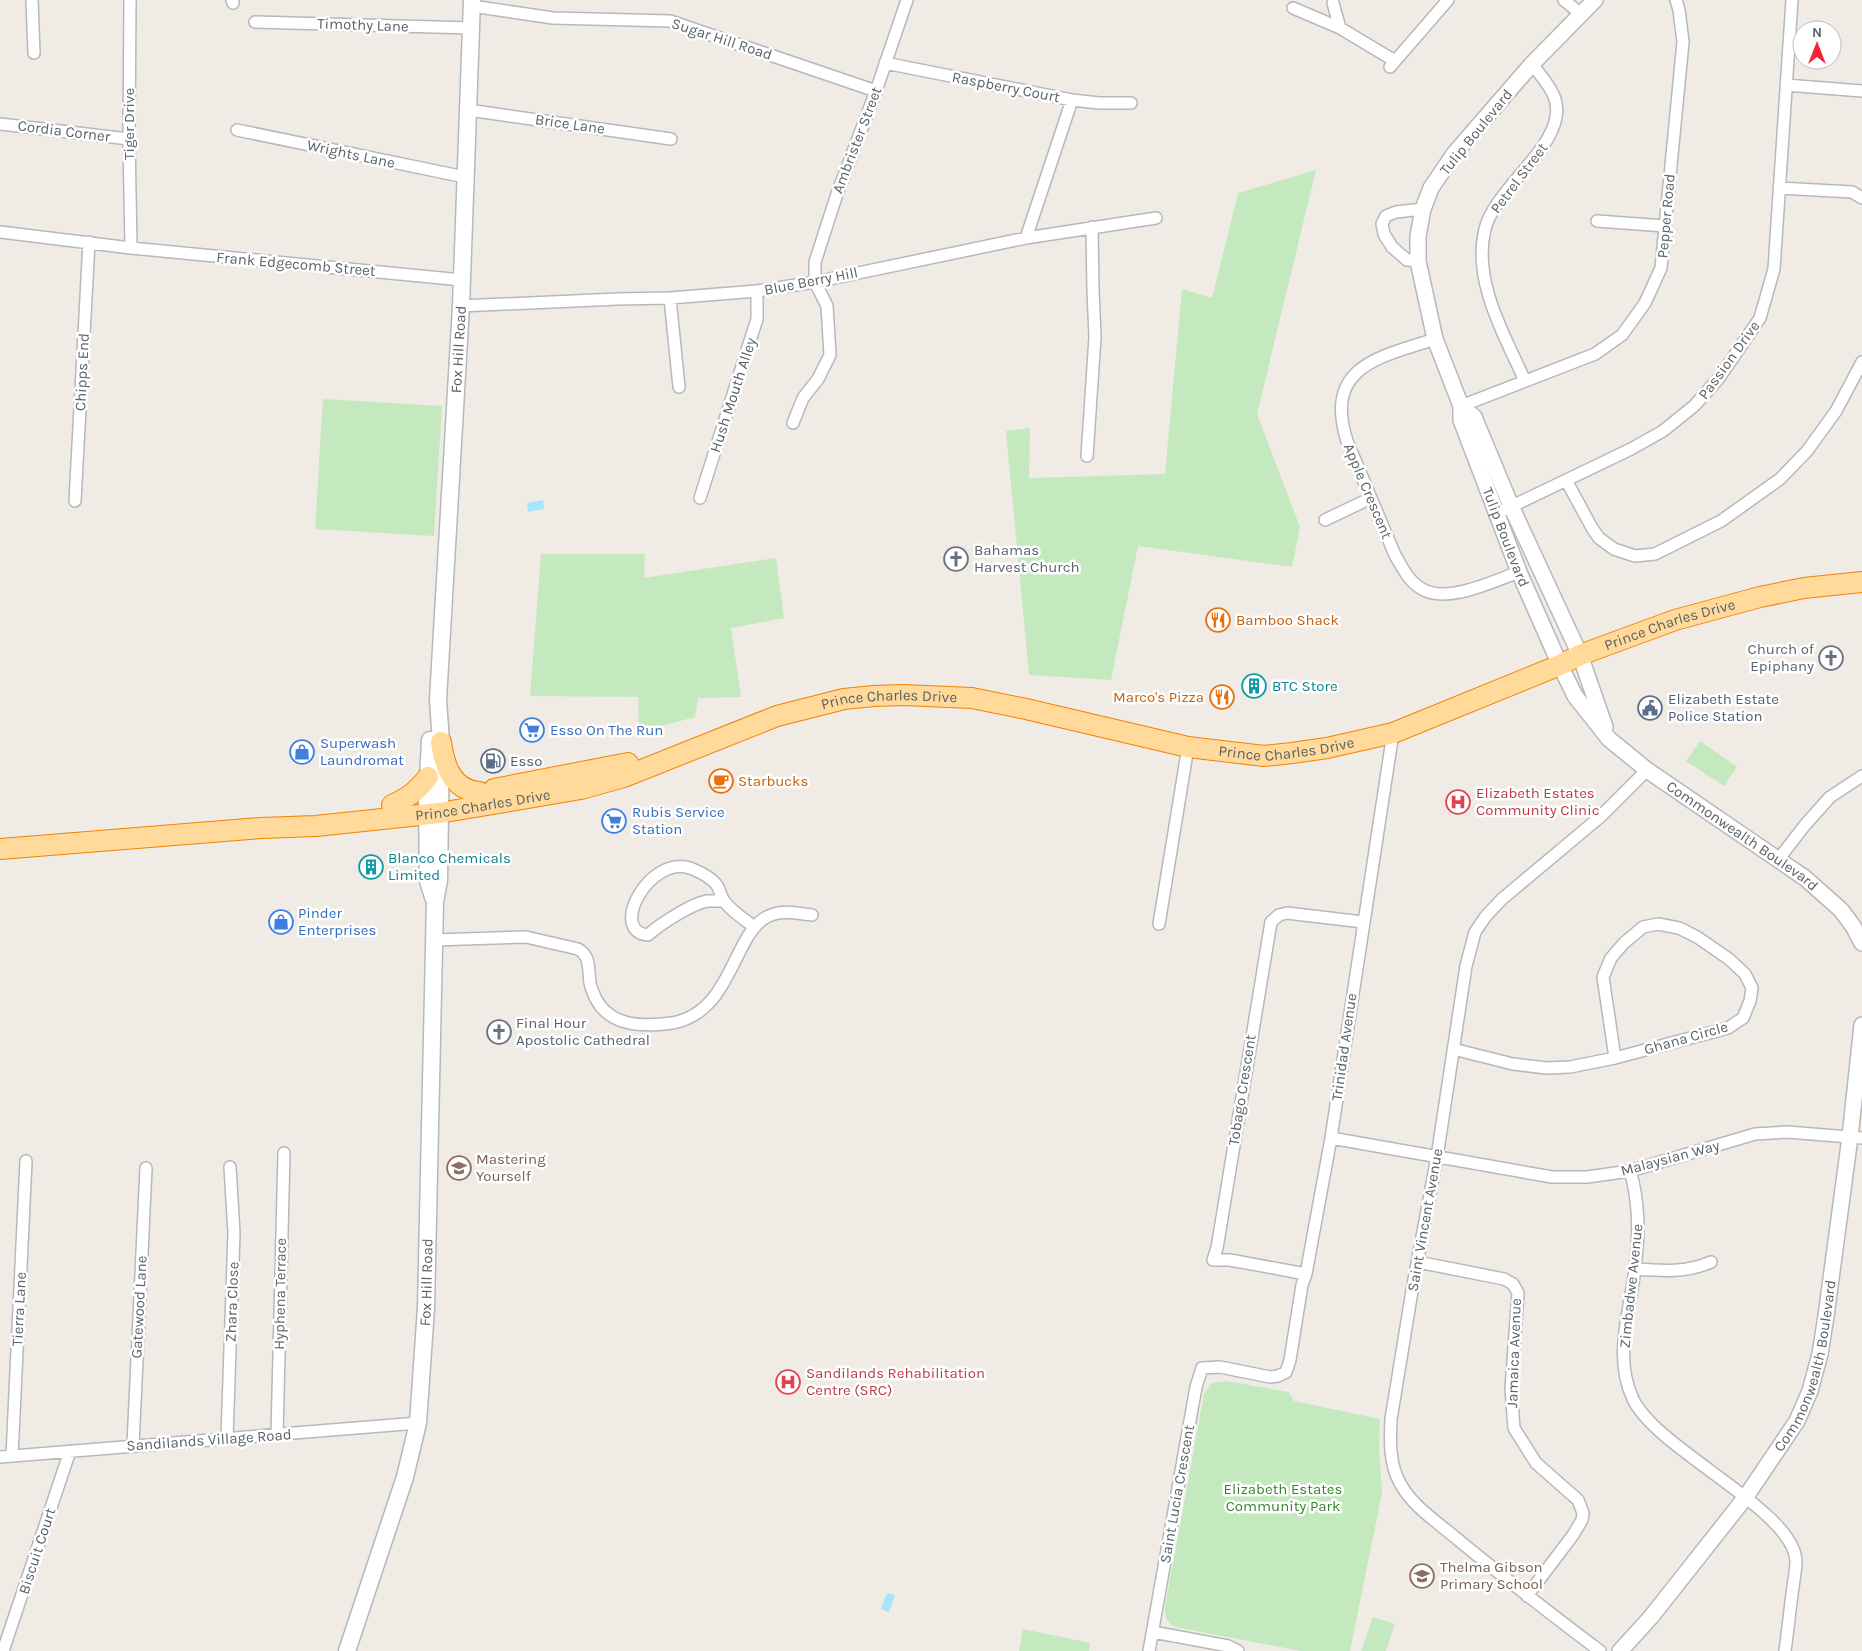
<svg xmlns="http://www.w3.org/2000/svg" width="1862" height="1651" viewBox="0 0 1862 1651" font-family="Karla,sans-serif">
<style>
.green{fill:#c5e9be}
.water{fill:#a5e6ff}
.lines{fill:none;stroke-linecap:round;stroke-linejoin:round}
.minor-casing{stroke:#b5b8bc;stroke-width:14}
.tertiary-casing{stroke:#b5b8bc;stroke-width:18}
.secondary-casing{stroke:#b3b9bd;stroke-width:19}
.trunk-casing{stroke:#f48100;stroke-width:22}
.minor{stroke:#fff;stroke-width:11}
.tertiary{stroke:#fff;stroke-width:15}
.secondary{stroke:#fff;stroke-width:16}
.trunk{stroke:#ffda9b;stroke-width:20}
.labels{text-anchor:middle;stroke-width:5;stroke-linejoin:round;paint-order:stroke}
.street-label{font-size:15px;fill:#5c6266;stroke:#fff}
.worship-label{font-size:15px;fill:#5b616d;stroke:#fff;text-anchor:start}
.food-label{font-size:15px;fill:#c56008;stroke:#fff;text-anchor:start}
.culture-label{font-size:15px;fill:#0d838f;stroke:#fff;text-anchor:start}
.service-label{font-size:15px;fill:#4e5e75;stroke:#fff;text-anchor:start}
.shop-label{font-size:15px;fill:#366cbe;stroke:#fff;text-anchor:start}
.health-label{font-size:15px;fill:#be3a42;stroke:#fff;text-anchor:start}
.education-label{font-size:15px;fill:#785e54;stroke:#fff;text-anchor:start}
.park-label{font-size:15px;fill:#37842d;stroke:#fff}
</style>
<rect width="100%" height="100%" fill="#f0ebe4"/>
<path class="green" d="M1316,170L1257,414L1300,527L1292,567L1138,546L1111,680L1029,675L1006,431L1030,428L1029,478L1165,474L1182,289L1212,298L1238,193Z
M323,399L442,406L434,536L315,529Z
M541,554H645L644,578L776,558L784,618L731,628L741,697L698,698L695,717L639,732L638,697L530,696Z
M1700,741L1737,767L1724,786L1686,761Z
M1226,1381L1289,1392L1294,1401L1380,1419L1379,1446L1382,1493L1350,1651H1301L1180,1628C1168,1625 1164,1619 1165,1607L1204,1394L1212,1383Z
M1373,1617L1395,1624L1386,1651H1361Z
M1023,1629L1090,1643L1089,1651H1019Z"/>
<path class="water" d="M543,500L544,509L528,512L527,503Z
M887,1593L895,1595L889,1612L881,1609Z"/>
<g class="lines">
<g class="minor-casing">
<path id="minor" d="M32,0L34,53
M130,0L129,139L131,248
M232,0L233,3
M1564,0L1582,15
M1333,3L1340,28
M472,6L553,18L670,21L876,91
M1293,8L1340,28L1395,61
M255,22L471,28
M885,63L1072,100L1026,238
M1390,67L1448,0
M1786,85L1862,91
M1072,100L1099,103H1131
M468,110L671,139
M0,124L129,139
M237,130L465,177
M1779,188L1852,192L1862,198
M1597,221L1665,226
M0,232L131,248L462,280
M1418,261L1407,260L1392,247L1384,234L1382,224L1386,216L1396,212L1423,209
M670,298L679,387
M461,306L617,299L670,298L757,291L815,282L1026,238L1156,218
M1435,339C1380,357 1323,366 1347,441L1395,555C1402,567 1409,582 1422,589C1447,604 1494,581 1519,572
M1525,381C1505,336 1472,281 1485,229C1495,187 1569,142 1555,99C1551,86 1540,75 1532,64
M1461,406L1595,354L1622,335L1645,303L1661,268L1683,42L1679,10L1676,0
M793,423L803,398L818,379L830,355L827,306L815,282V262L837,194L876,91L907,0
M1087,456L1095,337L1093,290L1092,227
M1566,480L1592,528L1599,538L1614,549L1635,556L1655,554L1721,521L1780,479L1807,451L1836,411L1862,362
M700,498L757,319V291
M75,501L89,242
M1504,510L1631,449L1663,431L1694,406L1719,378L1760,318L1774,269L1792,0
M1325,520L1371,498
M1778,860L1805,825L1830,797L1862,776
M724,901C719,901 713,901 708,901C692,903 659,925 648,935C608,932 649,855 690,868C700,872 713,878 718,887C720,892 722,898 724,901C731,911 744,919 753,926
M1159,924L1188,747
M434,940L526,937L578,949C591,956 588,970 590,983C591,988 593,992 595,997C609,1027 643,1027 672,1023C736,1012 732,925 774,914C786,910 800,914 812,915
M1453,1049L1513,1064L1546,1068L1570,1067L1615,1058L1728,1028L1743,1018L1750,1001L1752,988L1745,974L1729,959L1697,937L1679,928L1658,924L1643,927L1624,943L1611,958L1603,977L1615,1058
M1331,1138L1552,1177H1587L1630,1171L1755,1134L1787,1132L1862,1138
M1630,1171C1640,1203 1639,1236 1635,1269C1630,1311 1613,1357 1633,1399C1657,1450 1794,1510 1796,1561C1796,1569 1794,1579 1793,1587C1790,1608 1788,1630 1785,1651
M1418,1262L1504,1279L1513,1284L1518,1293L1511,1389L1514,1428L1536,1463L1578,1500L1583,1513L1582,1520L1573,1535L1527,1596
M1635,1269C1662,1271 1686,1273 1711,1262
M1306,1274L1230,1260H1213L1217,1248L1271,922L1279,915L1287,913L1363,922
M277,1435L284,1153
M227,1437L234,1233L230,1167
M133,1445L146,1168
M12,1456L26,1161
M0,1457L418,1423
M1153,1632L1228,1646L1238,1651
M3,1651L70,1451
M1149,1651L1196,1387L1202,1368L1220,1367L1270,1377L1278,1376L1286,1372L1290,1360L1302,1285L1306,1274L1331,1138L1393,733
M1600,1651C1551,1614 1503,1577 1456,1538C1436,1521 1412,1506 1400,1483C1389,1464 1390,1439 1391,1419L1413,1285L1437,1157L1466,966L1475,932L1486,916L1502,899L1600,817L1647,770"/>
</g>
<g class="tertiary-casing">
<g id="tertiary">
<path id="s1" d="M1595,0L1532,64L1454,154L1431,188L1423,209L1418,236V261L1435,339L1461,406V420L1519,572L1560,665L1575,696L1609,739L1647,770L1805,878L1841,910L1853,926L1862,943"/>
<path d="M1461,406L1474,417L1511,506L1580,655L1605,727"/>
<path id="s2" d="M1620,1651L1651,1617L1745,1498L1797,1421L1810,1391L1820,1354L1826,1316L1850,1137L1862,1025"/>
</g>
</g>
<g class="secondary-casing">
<g id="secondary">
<path d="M430,740L427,800L428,881L433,897"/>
<path id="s3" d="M347,1651L405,1477L418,1423L426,1308L435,902L439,880L441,742L438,700L461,306L472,0"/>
</g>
</g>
<g class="trunk-casing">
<g id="trunk">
<path d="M441,742C444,765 452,790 479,792"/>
<path d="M494,789L628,763"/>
<path d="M392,805C408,798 417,791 428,777"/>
<path id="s4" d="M0,849L261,828L316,826L439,813L581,789L624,777L777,716L844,699L874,696L903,695L972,698L1026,709L1188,747L1264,756L1292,753L1327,748L1393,733L1560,665L1580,655L1675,620L1760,597L1804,588L1862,582"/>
</g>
</g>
<use href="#minor" class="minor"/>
<use href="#tertiary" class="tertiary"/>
<use href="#secondary" class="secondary"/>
<use href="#trunk" class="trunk"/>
</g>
<defs>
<g id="church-ring" transform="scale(1.25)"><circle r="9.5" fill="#fff" stroke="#6b7280" stroke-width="1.5"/><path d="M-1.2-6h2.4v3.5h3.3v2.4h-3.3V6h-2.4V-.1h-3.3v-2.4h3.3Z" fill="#6b7280"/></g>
<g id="restaurant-ring" transform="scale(1.25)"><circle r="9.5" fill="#fff" stroke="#e8710a" stroke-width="1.5"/><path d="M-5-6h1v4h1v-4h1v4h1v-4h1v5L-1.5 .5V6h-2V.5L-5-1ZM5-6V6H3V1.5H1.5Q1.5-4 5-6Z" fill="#e8710a"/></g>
<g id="building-ring" transform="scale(1.25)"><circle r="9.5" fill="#fff" stroke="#0f9aa8" stroke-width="1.5"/><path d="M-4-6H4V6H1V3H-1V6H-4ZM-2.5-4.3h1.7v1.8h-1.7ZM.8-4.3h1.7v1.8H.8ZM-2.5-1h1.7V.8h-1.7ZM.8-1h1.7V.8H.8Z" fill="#0f9aa8"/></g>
<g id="civic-ring" transform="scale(1.25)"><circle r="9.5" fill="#fff" stroke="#5c6f8a" stroke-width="1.5"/><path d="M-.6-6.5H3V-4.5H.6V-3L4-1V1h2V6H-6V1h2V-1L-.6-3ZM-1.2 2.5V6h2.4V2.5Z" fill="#5c6f8a"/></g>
<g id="supermarket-ring" transform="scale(1.25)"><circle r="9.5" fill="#fff" stroke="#3f7fe0" stroke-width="1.5"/><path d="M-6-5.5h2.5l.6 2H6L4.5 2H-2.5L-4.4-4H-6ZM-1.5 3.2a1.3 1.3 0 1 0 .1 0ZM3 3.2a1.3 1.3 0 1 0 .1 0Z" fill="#3f7fe0"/></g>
<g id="shop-ring" transform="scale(1.25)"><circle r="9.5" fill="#fff" stroke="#3f7fe0" stroke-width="1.5"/><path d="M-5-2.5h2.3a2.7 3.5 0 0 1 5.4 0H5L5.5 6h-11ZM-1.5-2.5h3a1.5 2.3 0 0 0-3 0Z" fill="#3f7fe0"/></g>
<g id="fuel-ring" transform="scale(1.25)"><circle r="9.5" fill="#fff" stroke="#5c6f8a" stroke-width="1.5"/><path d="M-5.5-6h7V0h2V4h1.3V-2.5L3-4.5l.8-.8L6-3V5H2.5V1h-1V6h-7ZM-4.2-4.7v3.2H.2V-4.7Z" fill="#5c6f8a"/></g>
<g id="cafe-ring" transform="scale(1.25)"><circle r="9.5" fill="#fff" stroke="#e8710a" stroke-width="1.5"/><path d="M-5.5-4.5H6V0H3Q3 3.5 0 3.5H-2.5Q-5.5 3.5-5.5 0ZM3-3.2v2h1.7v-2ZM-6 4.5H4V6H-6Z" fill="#e8710a"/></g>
<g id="hospital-ring" transform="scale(1.25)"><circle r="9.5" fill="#fff" stroke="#e0444e" stroke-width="1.5"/><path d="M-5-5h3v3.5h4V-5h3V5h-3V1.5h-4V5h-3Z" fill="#e0444e"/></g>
<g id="school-ring" transform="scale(1.25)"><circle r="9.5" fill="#fff" stroke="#8d6e63" stroke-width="1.5"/><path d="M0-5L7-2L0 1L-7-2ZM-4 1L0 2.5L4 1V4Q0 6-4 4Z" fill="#8d6e63"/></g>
</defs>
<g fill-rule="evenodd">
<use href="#church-ring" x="956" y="559"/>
<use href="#restaurant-ring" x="1218" y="620"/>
<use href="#church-ring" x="1831" y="658"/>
<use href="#building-ring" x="1254" y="686"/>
<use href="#restaurant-ring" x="1222" y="697"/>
<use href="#civic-ring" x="1650" y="708"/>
<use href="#supermarket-ring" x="532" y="730"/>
<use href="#shop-ring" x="302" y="752"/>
<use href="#fuel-ring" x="493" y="761"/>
<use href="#cafe-ring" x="721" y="781"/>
<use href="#hospital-ring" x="1458" y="802"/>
<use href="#supermarket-ring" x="614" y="821"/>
<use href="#building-ring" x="371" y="867"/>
<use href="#shop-ring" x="281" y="922"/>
<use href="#church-ring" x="499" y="1032"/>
<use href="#school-ring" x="459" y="1168"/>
<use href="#hospital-ring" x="788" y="1382"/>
<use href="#school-ring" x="1422" y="1576"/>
</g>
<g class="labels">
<g class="street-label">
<text transform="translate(363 25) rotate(2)" y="5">Timothy Lane</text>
<text transform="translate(722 39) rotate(18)" y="5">Sugar Hill Road</text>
<text transform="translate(1006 87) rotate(11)" y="5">Raspberry Court</text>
<text transform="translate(129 124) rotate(-90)" y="5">Tiger Drive</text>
<text transform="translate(570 124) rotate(8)" y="5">Brice Lane</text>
<text transform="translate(64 131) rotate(7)" y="5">Cordia Corner</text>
<text transform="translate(1476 132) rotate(-51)" y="5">Tulip Boulevard</text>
<text transform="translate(857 140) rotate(-69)" y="5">Ambrister Street</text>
<text transform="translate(351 154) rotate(12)" y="5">Wrights Lane</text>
<text transform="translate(1519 178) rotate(-53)" y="5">Petrel Street</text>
<text transform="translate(1666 216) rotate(-85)" y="5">Pepper Road</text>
<text transform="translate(296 264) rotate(5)" y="5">Frank Edgecomb Street</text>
<text transform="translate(811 281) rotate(-11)" y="5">Blue Berry Hill</text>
<text dy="5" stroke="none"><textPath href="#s3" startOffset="1314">Fox Hill Road</textPath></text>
<text transform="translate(1729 360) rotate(-54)" y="5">Passion Drive</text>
<text transform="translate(82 372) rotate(-87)" y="5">Chipps End</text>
<text transform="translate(733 395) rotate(-72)" y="5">Hush Mouth Alley</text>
<text transform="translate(1368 491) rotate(67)" y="5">Apple Crescent</text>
<text dy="5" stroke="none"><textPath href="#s1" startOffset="616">Tulip Boulevard</textPath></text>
<text dy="5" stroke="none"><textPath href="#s4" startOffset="1718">Prince Charles Drive</textPath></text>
<text dy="5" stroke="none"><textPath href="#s4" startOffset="908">Prince Charles Drive</textPath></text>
<text dy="5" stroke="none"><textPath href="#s4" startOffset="1312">Prince Charles Drive</textPath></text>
<text dy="5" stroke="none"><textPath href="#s4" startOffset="485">Prince Charles Drive</textPath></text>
<text dy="5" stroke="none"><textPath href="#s1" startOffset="1009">Commonwealth Boulevard</textPath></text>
<text transform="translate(1686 1038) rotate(-16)" y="5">Ghana Circle</text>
<text transform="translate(1344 1047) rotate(-82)" y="5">Trinidad Avenue</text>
<text transform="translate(1242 1090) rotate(-81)" y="5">Tobago Crescent</text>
<text transform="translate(1670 1158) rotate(-15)" y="5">Malaysian Way</text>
<text transform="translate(1425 1220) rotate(-80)" y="5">Saint Vincent Avenue</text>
<text dy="5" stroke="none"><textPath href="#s3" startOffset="380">Fox Hill Road</textPath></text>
<text transform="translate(1631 1286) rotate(-84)" y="5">Zimbadwe Avenue</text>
<text transform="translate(280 1294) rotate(-89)" y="5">Hyphena Terrace</text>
<text transform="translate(232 1302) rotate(-88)" y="5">Zhara Close</text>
<text transform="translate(139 1307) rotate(-87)" y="5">Gatewood Lane</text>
<text transform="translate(19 1309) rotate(-87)" y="5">Tierra Lane</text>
<text transform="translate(1514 1353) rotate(-88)" y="5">Jamaica Avenue</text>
<text dy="5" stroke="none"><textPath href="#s2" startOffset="346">Commonwealth Boulevard</textPath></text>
<text transform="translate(209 1440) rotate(-4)" y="5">Sandilands Village Road</text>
<text transform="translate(1177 1494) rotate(-80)" y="5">Saint Lucia Crescent</text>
<text transform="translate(37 1551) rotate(-72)" y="5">Biscuit Court</text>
</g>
<g class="worship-label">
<text x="974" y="555">Bahamas<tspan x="974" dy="17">Harvest Church</tspan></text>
<text x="1814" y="654" text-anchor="end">Church of<tspan x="1814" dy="17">Epiphany</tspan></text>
<text x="516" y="1028">Final Hour<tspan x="516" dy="17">Apostolic Cathedral</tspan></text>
</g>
<g class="food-label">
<text x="1236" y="625">Bamboo Shack</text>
<text x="1204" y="702" text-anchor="end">Marco's Pizza</text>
<text x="738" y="786">Starbucks</text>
</g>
<g class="culture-label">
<text x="1272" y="691">BTC Store</text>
<text x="388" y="863">Blanco Chemicals<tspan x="388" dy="17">Limited</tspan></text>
</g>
<g class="service-label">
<text x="1668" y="704">Elizabeth Estate<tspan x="1668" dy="17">Police Station</tspan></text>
<text x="510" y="766">Esso</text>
</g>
<g class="shop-label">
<text x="550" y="735">Esso On The Run</text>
<text x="320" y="748">Superwash<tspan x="320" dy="17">Laundromat</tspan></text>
<text x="632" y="817">Rubis Service<tspan x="632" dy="17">Station</tspan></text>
<text x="298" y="918">Pinder<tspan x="298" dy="17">Enterprises</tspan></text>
</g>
<g class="health-label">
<text x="1476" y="798">Elizabeth Estates<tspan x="1476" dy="17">Community Clinic</tspan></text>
<text x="806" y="1378">Sandilands Rehabilitation<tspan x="806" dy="17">Centre (SRC)</tspan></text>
</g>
<g class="education-label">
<text x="476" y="1164">Mastering<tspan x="476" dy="17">Yourself</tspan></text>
<text x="1440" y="1572">Thelma Gibson<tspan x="1440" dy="17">Primary School</tspan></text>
</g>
<g class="park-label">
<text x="1283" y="1494">Elizabeth Estates<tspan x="1283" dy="17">Community Park</tspan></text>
</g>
</g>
<g transform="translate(1817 45)"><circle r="24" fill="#ffffff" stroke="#bec0c2"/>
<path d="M0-4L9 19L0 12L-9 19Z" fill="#f82233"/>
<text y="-8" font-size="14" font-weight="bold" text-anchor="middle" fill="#5c6266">N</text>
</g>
</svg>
